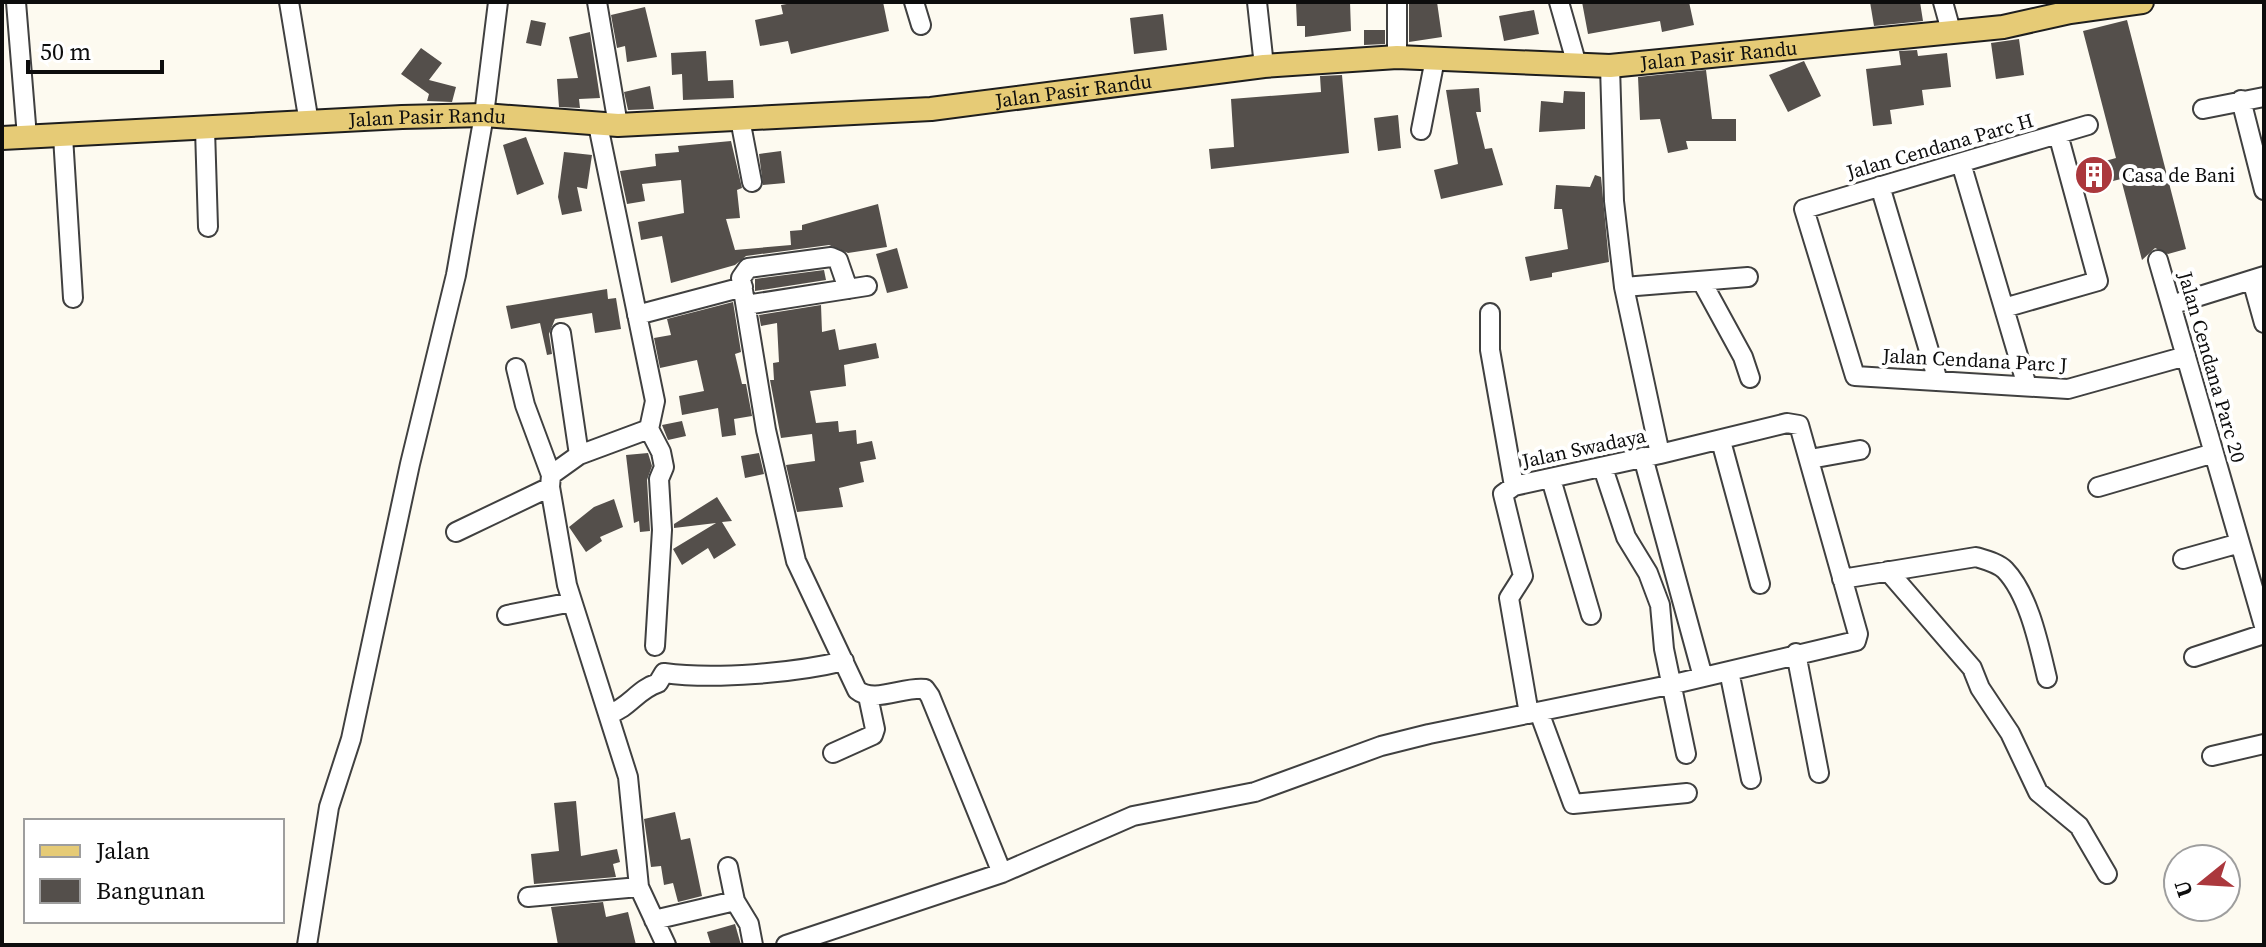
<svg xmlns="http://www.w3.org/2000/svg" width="2266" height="947" viewBox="0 0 2266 947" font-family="'Source Serif 4',serif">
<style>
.building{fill:#544f4b}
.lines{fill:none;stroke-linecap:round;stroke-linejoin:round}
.minor-casing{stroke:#404040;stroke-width:22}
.major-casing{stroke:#1e1e1e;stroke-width:26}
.minor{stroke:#fff;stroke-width:18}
.major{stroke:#e6cb76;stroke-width:22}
.labels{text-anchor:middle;stroke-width:8;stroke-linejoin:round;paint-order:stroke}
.street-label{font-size:20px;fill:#0d0d0d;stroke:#fff}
.poi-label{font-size:20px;fill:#0d0d0d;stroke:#fff;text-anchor:start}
</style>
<rect width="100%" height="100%" fill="#fdfaf0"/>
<path class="building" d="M798,2H883L889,31L791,54L788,41L760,46L755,20L783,14L781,5Z
M1296,2H1350L1351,31L1305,37V26H1297Z
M1409,2H1437L1442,37L1409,42Z
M1582,2H1689L1694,25L1662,32L1660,21L1588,34Z
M1870,2H1920L1923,21L1874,26Z
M645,7L657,57L627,62L625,46L617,48L611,15Z
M1534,10L1539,34L1504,41L1499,16Z
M1163,14L1167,50L1134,54L1130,18Z
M531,20L546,23L541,46L526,43Z
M2127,20L2186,249L2168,254L2155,248L2142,260L2121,179L2085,188L2080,168L2116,158L2083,31Z
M1364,30H1385V44L1364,45Z
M590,32L600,98L579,99L580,108L559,107L557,79L578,78L569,37Z
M2019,39L2024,75L1996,79L1991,43Z
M421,48L442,63L429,80L456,87L452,102L427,101L429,94L401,74Z
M1917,50L1918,56L1947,53L1951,87L1922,90L1924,105L1890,110L1892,124L1873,126L1866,69L1901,65L1899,51Z
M706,51L708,81L733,80L734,98L683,100L682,74L672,75L671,53Z
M1804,61L1821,96L1788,112L1769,75Z
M1706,70L1712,119H1736V141H1686L1688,149L1668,153L1660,119L1640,120L1638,77Z
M1342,75L1349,153L1211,169L1209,149L1234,147L1231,99L1321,92L1320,76Z
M650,86L654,109L628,110L624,92Z
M1479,88L1481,112H1476L1485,149L1492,148L1503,185L1441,199L1434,170L1458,164L1446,90Z
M1564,91L1585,92V129L1539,132L1541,101L1563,103Z
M1398,115L1401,148L1378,151L1374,118Z
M526,137L544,184L517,195L503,145Z
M731,141L742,188L737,190L740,218L726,219L735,250L791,245L790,231L802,230V225L878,204L887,247L848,253L829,245L746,256L735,265L671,283L662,236L641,240L638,222L684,213L681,180L642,184L645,201L627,204L620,171L656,166L655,154L679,152L678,146Z
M781,151L785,183L763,185L759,154Z
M564,152L592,155L587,189L577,187L582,211L562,215L558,197Z
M1595,175L1601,177L1609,262L1552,273V277L1530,281L1525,257L1568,249L1562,209H1554L1556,185L1590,187Z
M897,248L908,288L887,293L876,254Z
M824,270L826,280L755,291V279Z
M607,289L608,299L616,298L621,329L595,333L592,313L555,319L549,334L552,354L547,355L540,323L511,329L506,306Z
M733,302L741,352L735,354L742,384H746L752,416L734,419L736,435L722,437L718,408L682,415L679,396L704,391L697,360L660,368L654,338L671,335L667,319Z
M821,305L822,332L835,329L839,350L876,343L879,358L844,365L846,386L810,391L816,423L838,421L839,432L856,430L857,444L872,441L876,459L860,462L864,482L839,488L843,507L797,512L786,465L815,461L812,434L781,438L770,380H774L773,363L779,362L777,323L761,326L759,315Z
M682,421L686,436L668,440L662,425Z
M648,453L652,466L647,480L650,531L640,532L639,521L634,523L626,455Z
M759,453L764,474L745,478L741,456Z
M717,497L732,521L722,522L736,545L714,559L708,548L682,565L673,549L716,523L674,528V524Z
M614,499L623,527L600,537L602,541L586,552L569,527L594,507Z
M576,801L581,856L617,849L620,862L613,864L616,877L534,884L531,854L559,851L554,803Z
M675,812L681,840L690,838L702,896L678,902L673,883L664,885L661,866L651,867L644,819Z
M603,902L606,917L628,912L636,945H558L551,907Z
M735,924L741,945H711L707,932Z"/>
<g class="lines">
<g class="minor-casing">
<path id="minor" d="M16,2L27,137
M289,2L309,123
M597,2L618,125
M914,2L921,25
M1257,2L1264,66
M1559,2L1577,65
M1943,2L1951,31
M1397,57V2
M2241,100L2264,190
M2203,109L2264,97
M740,119L752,182
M598,125L655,401L649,429L579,455L551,475L550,487L567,585L628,777L639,887L666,945
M2088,125L1804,209L1855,376L2068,389L2186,356
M205,129L208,227
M1421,130L1435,59
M63,136L73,298
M1961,163L2027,386
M1880,186L1938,381
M2158,260L2264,626
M2252,280L2264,323
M1702,282L1743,357L1750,378
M1624,287L1748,277
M848,289L838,260L831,257L748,268L741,278L766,430L796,561L857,690C874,704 904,686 925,689L930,696L1002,873
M746,305L867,286
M2171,305L2264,276
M2004,308L2098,281L2058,134
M1490,313V350L1514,486
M637,315L743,287
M561,333L579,455
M516,368L525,405L551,475
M649,429L661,452L664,467L659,479L662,530L655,646
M1721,441L1760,584
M1643,457L1703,677
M1810,459L1860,450
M1603,468L1626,537L1648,573L1660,605L1664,649L1686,754
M1551,479L1591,615
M2098,487L2214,453
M456,532L550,487
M2183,559L2240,543
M1888,571L1972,668L1980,688L2010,733L2038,792L2079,826L2107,874
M1842,579L1976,557C1986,560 1998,563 2005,570C2029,595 2039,645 2047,678
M507,615L572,602
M1796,653L1819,773
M2194,657L2264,634
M1729,671L1751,779
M1539,712L1573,804L1687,793
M609,714C629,708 638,689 658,683L664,673C714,680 795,673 844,661
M1529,714L1509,598L1523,576L1503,494L1514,486L1660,454L1624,287L1614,201L1610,66
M833,753L873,735L875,729L868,696
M2212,756L2264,744
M728,867L735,901L749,924L753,945
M528,897L639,887
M654,920L735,901
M307,945L329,807L351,739L410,464L456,275L484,115L498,2
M786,945L1002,873L1133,816L1255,792L1381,746L1429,734L1674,684L1856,641L1858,634L1799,425L1787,423L1660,454"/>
</g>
<g class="major-casing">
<g id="major">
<path id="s1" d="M2,138L402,117L484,115L618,125L931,109L1264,66L1397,57L1610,66L2003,27L2070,12L2142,2"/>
</g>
</g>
<use href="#minor" class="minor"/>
<use href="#major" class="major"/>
</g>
<defs>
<g id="building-disc" transform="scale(2)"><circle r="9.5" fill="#ab383d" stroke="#fff"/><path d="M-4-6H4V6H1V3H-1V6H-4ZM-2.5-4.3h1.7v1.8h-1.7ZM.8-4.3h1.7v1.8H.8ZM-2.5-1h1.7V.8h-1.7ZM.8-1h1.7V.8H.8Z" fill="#fff"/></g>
</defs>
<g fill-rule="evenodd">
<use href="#building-disc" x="2094" y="175"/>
</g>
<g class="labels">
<g class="street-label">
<text dy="7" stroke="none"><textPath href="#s1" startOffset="1722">Jalan Pasir Randu</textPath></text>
<text dy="7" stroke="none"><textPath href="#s1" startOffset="1074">Jalan Pasir Randu</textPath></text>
<text dy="7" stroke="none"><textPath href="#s1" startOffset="426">Jalan Pasir Randu</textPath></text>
<text transform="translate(1940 146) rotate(-16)" y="7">Jalan Cendana Parc H</text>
<text transform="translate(1975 360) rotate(3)" y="7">Jalan Cendana Parc J</text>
<text transform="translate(2212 367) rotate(74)" y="7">Jalan Cendana Parc 20</text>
<text transform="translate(1584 448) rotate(-12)" y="7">Jalan Swadaya</text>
</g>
<g class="poi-label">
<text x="2122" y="182">Casa de Bani</text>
</g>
</g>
<rect width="2266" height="947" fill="none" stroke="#0d0d0d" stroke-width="8"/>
<rect x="24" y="819" width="260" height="104" fill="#ffffff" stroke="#9e9e9e" stroke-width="2"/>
<rect x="40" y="845" width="40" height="12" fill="#e6cb76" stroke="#9e9e9e" stroke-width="2"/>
<text x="96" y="859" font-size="24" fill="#0d0d0d">Jalan</text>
<rect x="40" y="879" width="40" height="24" fill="#544f4b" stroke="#9e9e9e" stroke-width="2"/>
<text x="96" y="899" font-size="24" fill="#0d0d0d">Bangunan</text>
<g transform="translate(2202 883) rotate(252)"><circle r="38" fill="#ffffff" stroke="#9e9e9e" stroke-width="2"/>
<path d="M0-6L14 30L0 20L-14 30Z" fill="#ab383d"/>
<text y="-12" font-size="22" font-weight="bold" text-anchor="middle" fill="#0d0d0d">U</text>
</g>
<path d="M28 60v12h134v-12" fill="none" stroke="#0d0d0d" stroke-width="4"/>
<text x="40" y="60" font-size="24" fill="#0d0d0d" stroke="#ffffff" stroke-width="6" paint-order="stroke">50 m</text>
</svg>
